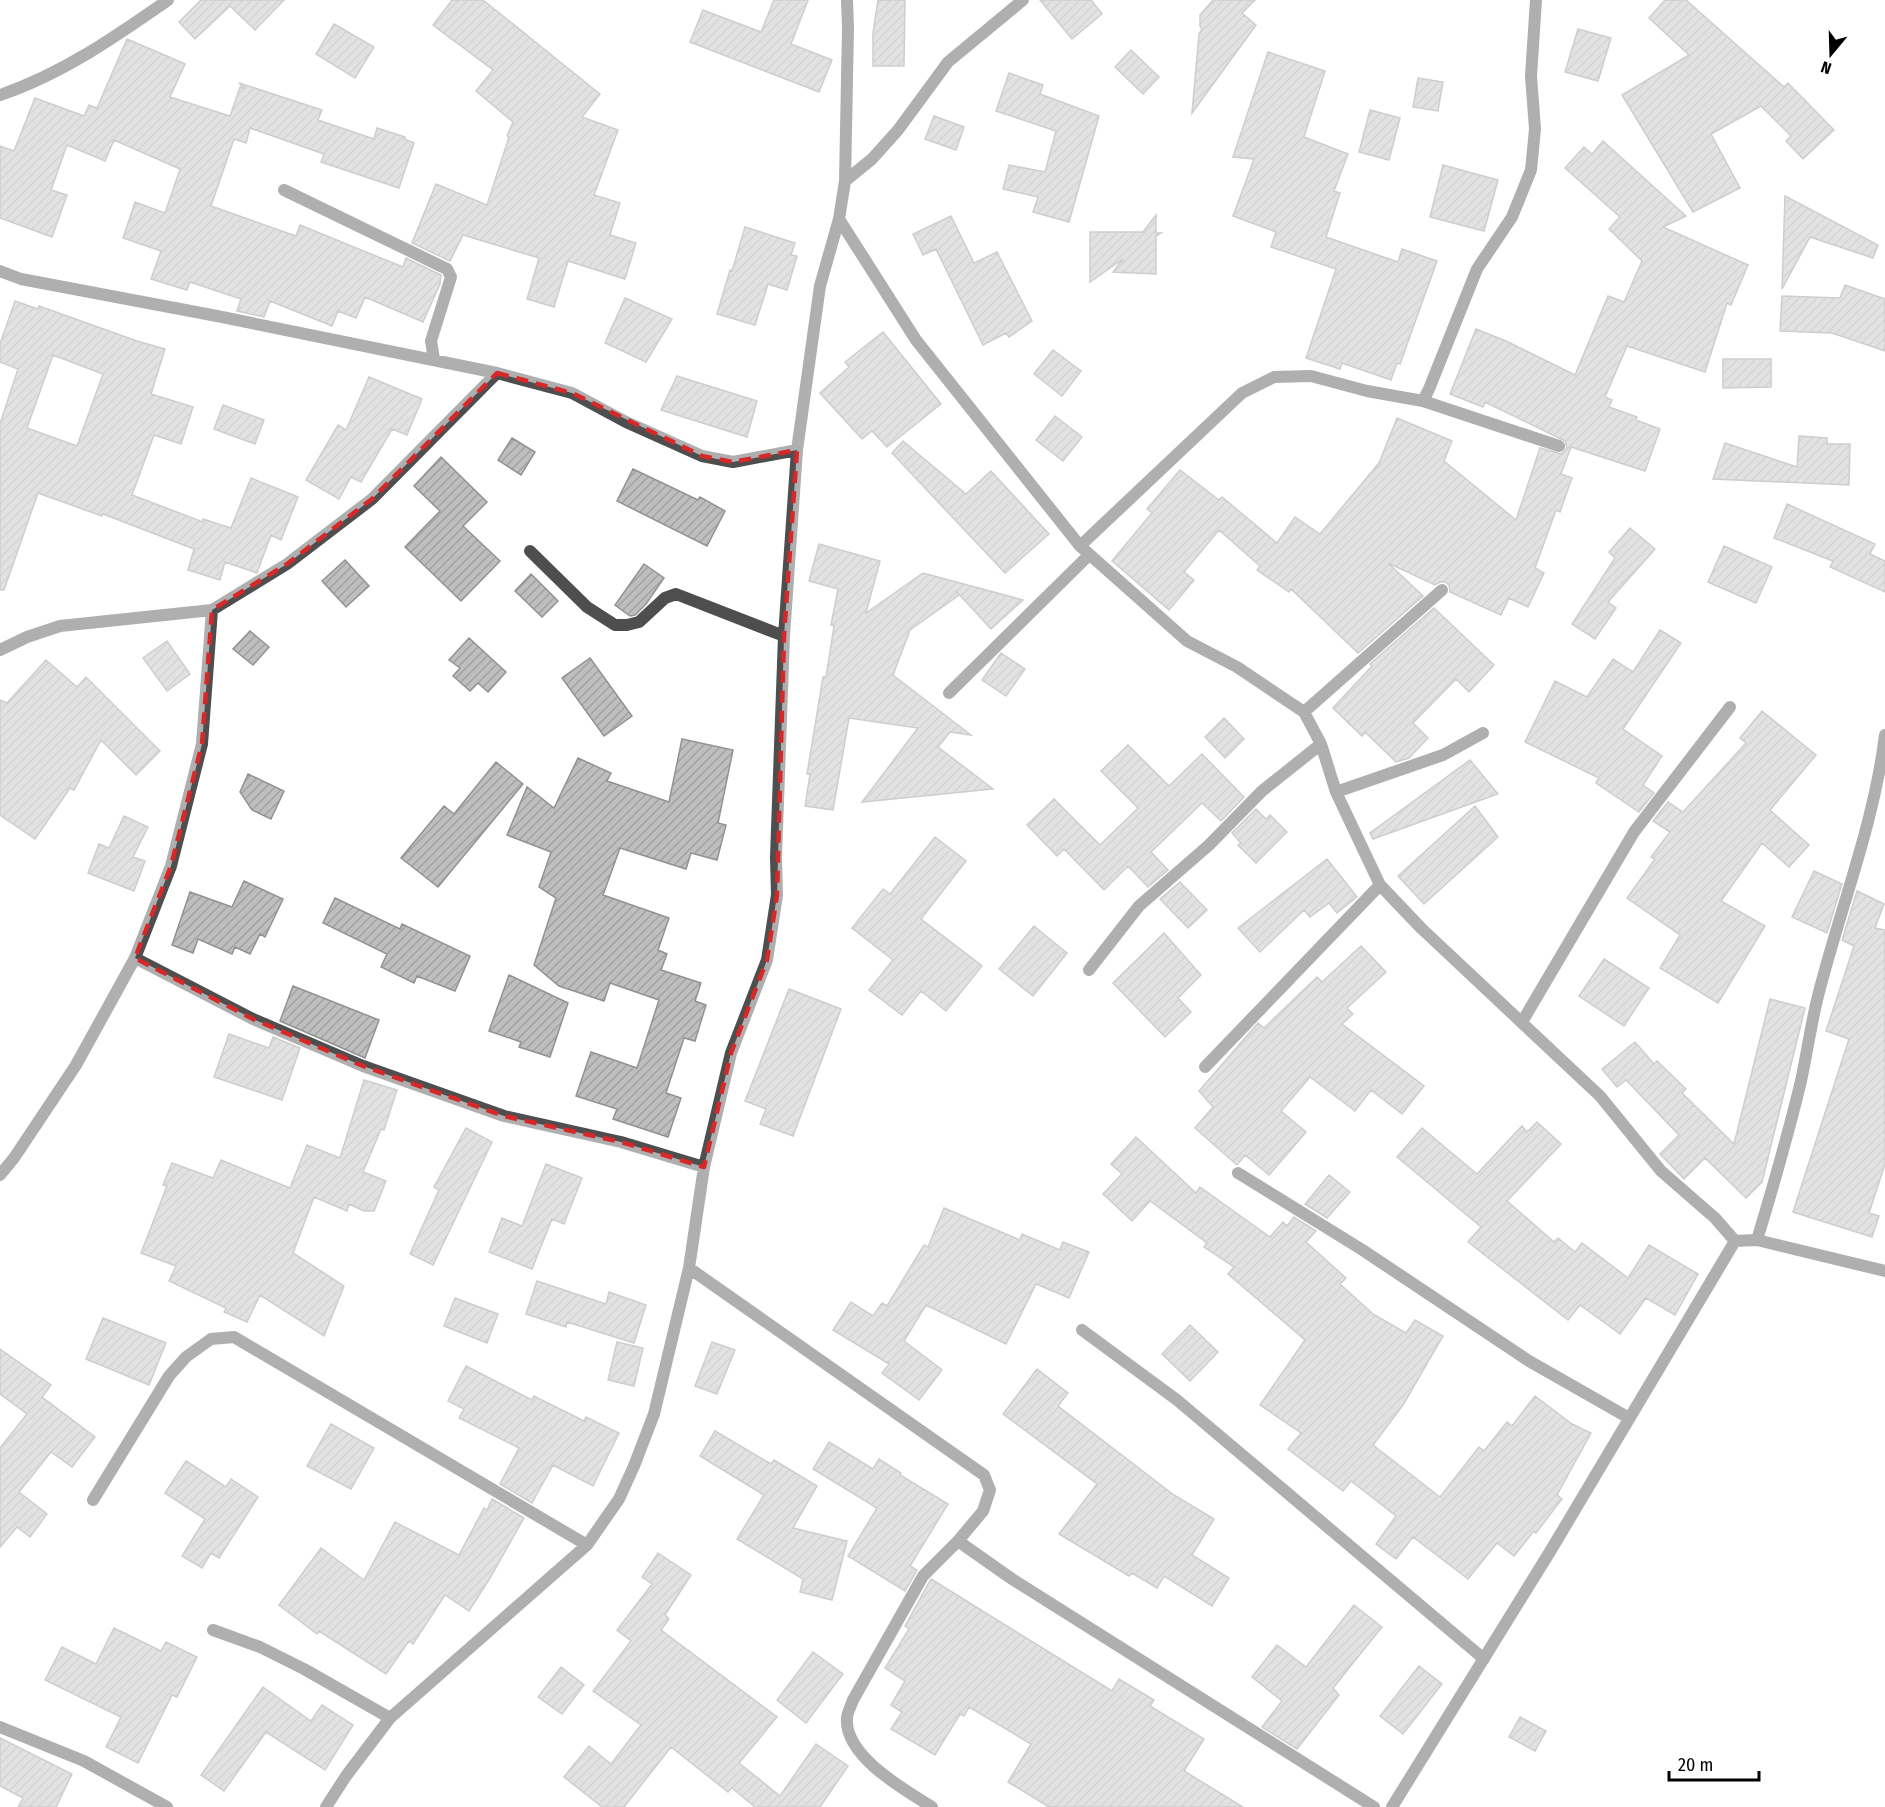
<svg xmlns="http://www.w3.org/2000/svg" width="1885" height="1807" viewBox="0 0 1885 1807" font-family="'Fira Sans Condensed',sans-serif">
<style>
.building{fill:url(#building-hatch);stroke:#929292;stroke-width:1.5;fill-rule:evenodd}
.lines{fill:none;stroke-linecap:round;stroke-linejoin:round}
.service{stroke:#4e4e4e;stroke-width:12}
.minor{stroke:#4e4e4e;stroke-width:12}
.marked{fill:none;stroke:#d62828;stroke-width:4.5;stroke-dasharray:12 8;stroke-linejoin:round}
</style>
<defs>
<pattern id="building-hatch" width="6" height="6" patternUnits="userSpaceOnUse" patternTransform="scale(1.5)"><rect width="6" height="6" fill="#bebebe"/><path d="M-1 1l2-2M0 6l6-6M5 7l2-2" fill="none" stroke="#a2a2a2"/></pattern>
</defs>
<rect width="100%" height="100%" fill="#fff"/>
<path class="building" d="M201,0H284L255,30L230,6L195,39L179,22Z
M452,0H483L600,94L582,117L618,130L594,195L620,203L610,235L636,243L625,279L568,261L554,307L527,299L539,258L463,235L450,261L412,243L436,184L487,205L509,137L507,136L513,122L476,91L493,70L433,25Z
M774,0H808L791,44L832,60L819,92L690,42L703,10L761,32Z
M878,0H905L904,66H873V33Z
M1040,0H1091L1102,14L1072,39Z
M1213,0H1255L1242,13L1256,25L1192,113L1199,34L1202,29L1200,26V15Z
M1665,0H1686L1784,87L1788,83L1834,130L1803,159L1786,141L1791,136L1761,106L1711,134L1740,188L1693,212L1622,95L1689,55L1649,18Z
M334,24L374,47L355,78L316,54Z
M1578,29L1611,38L1598,81L1565,72Z
M127,39L185,64L170,97L230,116L240,87L245,89L239,83L322,110L318,120L374,139L377,128L405,137L404,139L414,143L399,188L321,162L324,154L250,128L246,143L234,139L211,206L296,236L300,225L403,267L406,258L441,275L440,284L423,322L365,297L356,318L338,311L332,326L270,301L264,317L237,311L241,299L190,282L187,290L151,279L161,251L123,238L135,202L165,213L180,169L114,140L105,161L67,145L51,190L67,195L52,237L0,218V146L14,151L35,98L84,116L89,105L97,108Z
M1131,50L1159,77L1143,94L1115,67Z
M1268,52L1325,71L1304,137L1348,154L1334,191L1340,193L1326,237L1398,262L1402,249L1437,261L1400,364L1397,363L1391,380L1342,363L1340,369L1306,358L1336,269L1271,247L1276,232L1233,216L1254,159L1233,157Z
M1009,73L1043,85L1040,94L1099,116L1069,222L1033,212L1038,197L1003,189L1009,165L1045,172L1056,131L996,111Z
M1418,78L1443,82L1438,111L1413,107Z
M1370,110L1400,118L1389,160L1359,152Z
M934,116L964,127L956,150L925,139Z
M1603,141L1686,216L1663,227L1748,265L1731,305L1727,303L1705,372L1627,346L1605,397L1612,400L1609,407L1637,417L1636,420L1660,429L1645,471L1571,447L1561,474L1572,478L1560,512L1556,510L1535,568L1544,573L1528,607L1509,598L1501,615L1450,592L1449,585L1445,582H1440L1435,585L1388,563L1423,596L1358,653L1291,589L1289,592L1257,570L1260,566L1219,530L1184,572L1194,580L1169,610L1112,561L1152,513L1147,509L1180,470L1219,500L1222,497L1277,543L1295,517L1320,534L1379,463L1397,418L1452,441L1444,461L1516,520L1540,448L1561,454L1567,448L1565,441L1485,402L1483,407L1450,394L1476,329L1506,341L1575,375L1608,296L1624,302L1642,261L1609,229L1620,217L1565,168L1584,147L1592,154Z
M1443,165L1498,180L1484,231L1430,217Z
M1785,196L1878,245L1873,258L1810,237L1782,289Z
M1156,215V233H1161L1156,236V274L1113,272L1123,259L1090,282V232H1143Z
M951,216L974,263L997,252L1032,321L1009,337L1006,333L983,345L936,249L923,255L913,234Z
M745,227L795,243L791,255L797,256L787,290L768,284L755,325L717,314L730,270L732,271Z
M1845,285L1885,299V351L1832,333L1780,331L1782,296L1840,298Z
M625,298L672,319L646,362L605,343Z
M15,301L38,309L39,306L137,341L165,349L151,394L193,407L181,444L154,435L132,495L203,522V519L231,528L251,478L298,497L281,540L271,535L257,573L225,562L220,580L188,570L194,549L103,514L102,516L38,493L4,590H0V424L18,369L0,362V344ZM53,355L103,374L77,446L27,428Z
M883,332L941,404L887,447L872,431L862,439L820,393L849,367L845,362Z
M1053,350L1081,371L1062,396L1034,374Z
M1723,359H1771V387L1723,388Z
M677,376L757,401L747,437L661,410Z
M369,377L422,399L407,435L392,429L361,482L351,477L339,499L306,480L338,425L346,430Z
M223,405L264,420L255,444L214,429Z
M1055,416L1082,437L1063,461L1036,440Z
M1799,436L1827,438V444H1850L1849,485L1713,479L1725,443L1797,467Z
M512,438L535,452L521,475L498,460Z
M903,441L966,494L991,471L1049,534L1005,573L892,453Z
M441,457L487,502L463,526L500,561L461,601L405,547L440,511L414,486Z
M633,469L698,500L700,497L725,511L707,546L617,501Z
M1787,504L1875,544L1870,554L1885,561V592L1830,567L1833,561L1774,538Z
M1630,528L1655,549L1608,602L1616,608L1595,639L1572,624L1615,558L1609,552Z
M819,544L880,561L866,613L923,573L1023,600L991,629L956,591L959,595L910,630L893,675L971,735L950,732L938,747L993,789L862,802L918,728L849,718L833,810L805,806L810,774H807L823,677H826L834,626L831,625L838,589L809,581Z
M1724,546L1772,567L1756,603L1708,582Z
M345,560L369,586L346,607L322,581Z
M644,564L664,578L646,604L635,615L630,616L615,605Z
M531,574L558,601L542,617L515,591Z
M1434,608L1494,665L1469,692L1456,679L1413,723L1428,738L1409,758L1396,762L1365,732L1362,736L1333,708L1372,666L1370,664Z
M1660,630L1681,643L1623,729L1662,756L1643,785L1654,793L1639,812L1596,783L1599,778L1525,742L1555,681L1587,697L1613,659L1633,672Z
M250,631L269,647L253,665L233,649Z
M469,638L506,672L488,692L478,683L470,691L453,676L460,668L449,660Z
M167,641L190,674L167,691L143,658Z
M1001,653L1025,669L1006,696L982,680Z
M590,658L632,716L604,736L562,678Z
M46,660L77,687L86,677L160,751L136,775L101,740L74,790L70,788L35,839L0,815V700L7,703Z
M1762,711L1816,755L1770,810L1809,845L1789,867L1762,843L1721,901L1765,926L1718,1003L1660,968L1680,935L1627,898L1655,859L1651,857L1670,832L1653,821L1668,802L1683,812L1746,743L1740,738Z
M1224,718L1244,739L1225,758L1205,737Z
M682,739L733,750L718,823L726,825L717,860L691,853L686,869L620,848L603,895L669,918L658,950L667,954L661,970L701,983L695,1001L706,1005L695,1041L684,1038L666,1093L681,1098L668,1137L613,1119L617,1109L576,1096L591,1052L637,1068L659,1000L610,983L604,1001L559,986L534,965L556,898L539,887L551,852L507,835L527,787L554,808L578,758L611,773L607,781L669,802Z
M1128,745L1169,786L1202,754L1244,797L1221,821L1202,803L1151,852L1168,870L1148,887L1128,866L1104,890L1064,849L1057,856L1027,825L1054,799L1100,845L1138,808L1101,771Z
M1470,760L1498,794L1373,839L1370,833Z
M496,762L523,784L438,887L401,858L444,806L454,814Z
M248,774L284,791L271,819L252,810L240,792Z
M1475,806L1498,837L1424,904L1398,876Z
M1256,809L1266,819L1270,815L1287,832L1256,863L1238,845L1241,843L1232,833Z
M124,816L148,827L133,857L145,861L134,891L88,873L99,844L109,848Z
M935,837L966,861L921,919L982,966L946,1011L921,991L902,1015L869,990L893,960L852,928L883,889L890,894Z
M1327,859L1357,897L1337,913L1329,903L1310,917L1304,910L1260,952L1238,928Z
M1814,871L1842,884L1827,933L1792,917Z
M244,881L283,899L265,937L260,934L250,954L235,947L232,954L198,939L193,953L172,945L190,892L232,907Z
M1180,882L1207,910L1188,928L1160,899Z
M1857,891L1884,904L1875,928L1885,930V1164L1869,1213L1879,1216L1872,1237L1793,1212L1849,1039L1826,1031L1854,946L1842,940Z
M335,898L400,929L402,924L470,956L455,991L417,976L414,983L381,967L387,954L323,923Z
M1034,926L1067,953L1033,996L999,969Z
M1164,933L1201,975L1178,998L1191,1012L1165,1037L1113,983Z
M1361,946L1386,972L1347,1008L1353,1014L1342,1024L1424,1086L1402,1114L1371,1090L1355,1111L1310,1077L1281,1111L1306,1132L1269,1175L1245,1155L1237,1165L1195,1128L1213,1107L1199,1091L1258,1023L1264,1028L1317,977L1322,982Z
M1604,959L1649,988L1624,1026L1579,996Z
M509,975L568,1003L550,1057L519,1047L521,1042L489,1031Z
M293,986L379,1020L365,1058L280,1021Z
M789,989L841,1009L793,1136L760,1124L766,1109L745,1101Z
M1770,999L1805,1008L1762,1182L1746,1198L1705,1158L1684,1179L1660,1154L1679,1135L1626,1080L1617,1087L1602,1069L1635,1042L1654,1064L1657,1061L1686,1089L1682,1093L1734,1144Z
M229,1034L269,1048L273,1037L300,1048L282,1100L214,1077Z
M364,1080L397,1090L384,1130L381,1129L363,1172L386,1181L374,1211H364L349,1204L347,1211L314,1197L293,1253L344,1286L324,1336L260,1295L247,1322L224,1312L226,1308L169,1281L176,1266L141,1253L167,1186L163,1185L172,1163L213,1178L221,1160L290,1188L307,1145L340,1158Z
M1537,1122L1561,1144L1507,1201L1554,1242L1558,1238L1575,1252L1582,1243L1628,1278L1649,1245L1698,1274L1675,1315L1646,1298L1620,1334L1580,1305L1568,1320L1468,1242L1481,1227L1397,1157L1422,1128L1477,1174L1522,1126L1527,1132Z
M466,1128L492,1142L433,1265L410,1254L439,1190L434,1187Z
M1136,1137L1196,1193L1200,1187L1270,1237L1283,1222L1287,1226L1294,1217L1316,1231L1306,1242L1346,1278L1340,1284L1373,1314L1406,1333L1415,1320L1443,1336L1403,1405L1373,1445L1440,1497L1479,1447L1484,1451L1507,1422L1512,1426L1535,1396L1572,1424L1591,1433L1557,1495L1562,1499L1536,1533L1534,1531L1514,1556L1497,1543L1468,1579L1413,1537L1396,1559L1376,1544L1396,1516L1351,1481L1343,1491L1288,1449L1301,1433L1260,1405L1305,1340L1228,1274L1234,1267L1204,1247L1207,1243L1150,1201L1132,1221L1103,1194L1122,1174L1111,1164Z
M546,1164L582,1178L564,1224L552,1219L532,1269L489,1252L502,1218L522,1226Z
M1329,1175L1350,1192L1327,1218L1305,1204Z
M944,1208L1020,1240L1022,1234L1060,1250L1063,1242L1089,1252L1069,1298L1036,1284L1006,1344L926,1305L904,1341L942,1370L919,1400L882,1373L889,1364L833,1330L851,1302L873,1316L882,1303L887,1306L924,1245L928,1247Z
M537,1281L606,1304L609,1292L646,1305L634,1343L567,1322L566,1327L526,1314Z
M455,1298L498,1314L487,1343L444,1326Z
M103,1318L166,1343L149,1385L86,1359Z
M1190,1325L1218,1352L1190,1381L1162,1354Z
M617,1342L643,1348L634,1386L608,1380Z
M712,1342L735,1350L717,1394L695,1386Z
M0,1349L51,1385L42,1397L95,1437L72,1467L51,1452L19,1492L47,1514L30,1537L17,1527L0,1547V1448L27,1414L0,1394Z
M466,1366L532,1400L534,1396L584,1421L586,1417L619,1433L593,1486L553,1465L532,1503L500,1484L519,1448L459,1418L464,1409L448,1401Z
M1037,1369L1068,1393L1058,1406L1174,1495L1214,1519L1192,1555L1229,1578L1212,1606L1164,1576L1157,1588L1132,1573L1129,1576L1059,1534L1097,1484L1003,1414Z
M331,1424L374,1448L351,1489L307,1466Z
M715,1431L771,1464L774,1460L817,1486L793,1528L847,1541L832,1600L800,1592L803,1579L737,1539L764,1495L700,1456Z
M829,1442L873,1469L879,1459L901,1473L900,1475L948,1504L910,1566L917,1570L905,1591L848,1556L877,1508L813,1469Z
M186,1461L226,1487L231,1479L258,1497L219,1558L211,1553L202,1568L182,1556L205,1519L165,1493Z
M492,1499L524,1518L490,1578L469,1611L445,1595L413,1644L409,1641L386,1674L319,1631L317,1634L279,1605L321,1548L364,1580L395,1522L459,1555L484,1508L487,1510Z
M658,1553L691,1575L665,1615L669,1619L661,1630L777,1717L739,1763L780,1796L816,1744L848,1766L820,1807H755L732,1788L728,1792L671,1747L624,1807H602L564,1777L589,1746L611,1764L641,1725L593,1691L631,1641L617,1630L652,1584L642,1577Z
M931,1579L1112,1691L1119,1679L1154,1700L1150,1706L1204,1739L1184,1771L1243,1807H1049L1008,1782L1031,1744L969,1707L964,1716L960,1714L935,1755L891,1729L902,1712L891,1705L905,1681L885,1668L909,1629L905,1626Z
M1354,1605L1382,1627L1333,1688L1339,1695L1297,1749L1262,1727L1282,1701L1252,1677L1277,1645L1306,1667Z
M114,1628L161,1651L166,1642L197,1657L177,1697L172,1695L138,1763L106,1747L121,1717L45,1680L62,1647L96,1664Z
M813,1652L843,1674L806,1723L777,1700Z
M1419,1666L1442,1684L1403,1734L1380,1716Z
M561,1667L584,1685L562,1714L538,1697Z
M263,1687L311,1721L322,1705L353,1725L325,1770L266,1732L224,1791L201,1775Z
M1520,1717L1546,1731L1535,1751L1509,1737Z
M0,1738L72,1774L56,1807H18L23,1798L0,1786Z"/>
<g class="lines">
<path class="service" d="M213,1630L260,1647L304,1669L390,1718"/>
<path class="minor" d="M0,95C62,74 115,37 168,0
M845,181L872,159L898,130L948,62L1023,0
M284,190L447,269L451,277L431,341L434,359
M839,219L916,340L1080,546L1187,641L1237,667L1304,712L1321,744L1336,792L1380,885L1421,928L1600,1096L1661,1171L1715,1218L1735,1241L1757,1240L1885,1271
M0,271L21,279L217,316L497,373L572,393L626,422L702,456L733,462L797,450
M1423,401L1559,446
M1080,546L1242,393L1274,377L1311,376L1367,391L1423,401L1429,389L1477,269L1512,217L1531,170L1535,129L1531,76L1536,0
M530,551L587,607L615,625H627L639,622L665,598L676,594L784,636
M0,650L27,637L60,626L212,610L287,564L372,499L497,373
M949,693L1089,555
M1304,712L1442,590
M1336,792L1443,755L1483,733
M135,958L253,1019L363,1066L504,1116L621,1142L704,1167
M1089,970L1139,906L1209,845L1262,791L1321,744
M1522,1022L1634,832L1730,707
M1205,1067L1380,885
M1238,1173L1361,1249L1529,1361L1629,1418
M0,1175L14,1158L76,1065L135,958L171,866L202,744L212,610
M1757,1240C1773,1187 1788,1135 1801,1081C1807,1053 1811,1024 1818,996C1840,909 1874,824 1885,735
M689,1268L984,1475L990,1490L983,1511L958,1541L1012,1579L1374,1807
M1082,1330L1177,1400L1484,1659
M93,1500L169,1376L186,1357L211,1339L234,1337L587,1545
M0,1727L84,1761L167,1807
M326,1807L346,1776L390,1718L587,1545L619,1499L634,1466L654,1414L689,1268L704,1167L731,1053L767,960L777,895L776,857L784,636L797,450L820,286L839,219L845,181L848,28L847,0
M932,1807C905,1790 844,1756 847,1718C847,1713 851,1706 853,1700L923,1576L958,1541
M1392,1807L1551,1550L1735,1241"/>
</g>
<path d="M0 0H1885V1807H0ZM497,373L572,393L702,456L733,462L797,450L784,636L777,895L767,960L731,1053L704,1167L621,1142L504,1116L363,1066L253,1019L135,958L171,866L202,744L212,610L287,564L372,499Z" fill="#fff" fill-opacity=".55" fill-rule="evenodd"/>
<path class="marked" d="M497,373L572,393L702,456L733,462L797,450L784,636L777,895L767,960L731,1053L704,1167L621,1142L504,1116L363,1066L253,1019L135,958L171,866L202,744L212,610L287,564L372,499Z"/>
<g transform="translate(1831 54) rotate(199)" stroke="#ffffff" stroke-width="4.5" paint-order="stroke">
<path d="M0-4.5L10 22L0 15L-10 22Z" fill="#000000"/>
<text y="-9" font-size="16" font-weight="bold" text-anchor="middle" fill="#000000">N</text>
</g>
<path d="M1669 1771v9h90v-9" fill="none" stroke="#000000" stroke-width="3"/>
<text x="1678" y="1771" font-size="18" fill="#000000" stroke="#ffffff" stroke-width="4.5" paint-order="stroke">20 m</text>
</svg>
